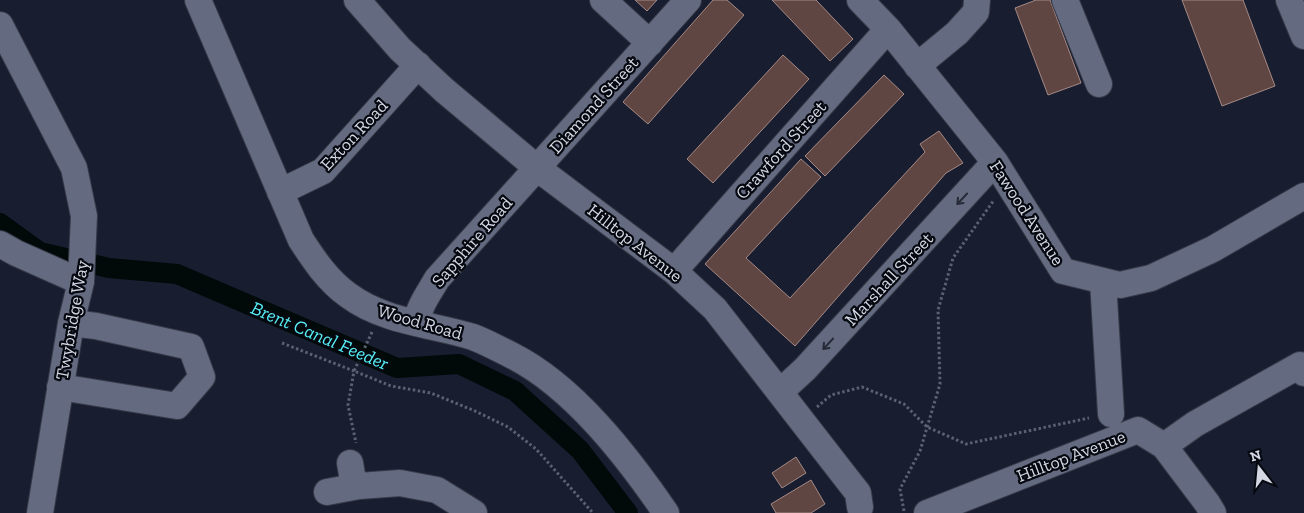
<svg xmlns="http://www.w3.org/2000/svg" width="1304" height="513" viewBox="0 0 1304 513" font-family="'Zilla Slab',serif">
<style>
.lines{fill:none;stroke-linecap:round;stroke-linejoin:round}
.canal{stroke:#010909;stroke-width:20}
.building{fill:#5f4643;stroke:#a58985}
.minor-casing{stroke:#363a48;stroke-width:28}
.path{stroke:#5b6170;stroke-width:3;stroke-dasharray:2.5 2.5;stroke-linecap:butt}
.minor{stroke:#646b80;stroke-width:26}
.oneway{stroke:#272b37}
.labels{text-anchor:middle;stroke-width:4.5;stroke-linejoin:round;paint-order:stroke}
.street-label{font-size:18px;fill:#d3d8e4;stroke:#060810}
.water-label{font-size:19px;font-style:italic;fill:#56eff6;stroke:#060810}
</style>
<rect width="100%" height="100%" fill="#181e2f"/>
<g class="lines">
<path class="canal" d="M0,223L40,252L109,268L177,274L397,368L459,364L515,391L580,450L628,513"/>
</g>
<path class="building" d="M635,0H657L647,11Z
M713,0H727L744,15L648,124L623,102Z
M772,0H816L853,39L830,61Z
M1036,0H1050L1081,83L1048,95L1015,8Z
M1182,0H1243L1275,86L1222,106Z
M783,55L809,79L713,183L687,159Z
M884,75L904,94L825,176L805,156Z
M939,131L963,163L946,173L795,346L705,264L801,159L821,177L746,258L790,298L925,152L920,144Z
M796,457L806,473L782,488L772,473Z
M811,480L825,504L811,513H776L771,504Z"/>
<g class="lines">
<g class="minor-casing">
<path id="minor" d="M198,0L301,240C314,260 328,281 348,295C384,322 431,324 473,337C486,342 499,349 511,355C573,386 627,456 666,513
M357,0L400,49L444,90L537,168L674,271L715,309L847,479L858,493L860,507
M603,0L650,43
M860,0L888,29L995,162L1063,271L1120,285L1151,278L1213,249L1304,196
M1065,0L1099,84
M1289,0L1304,36
M0,25L74,168L84,216L81,282L71,323L40,513
M917,66L957,33L976,12L977,0
M280,192L323,171L418,65
M0,244L16,253L81,282
M674,271L888,29
M1103,281L1111,414
M416,323C419,306 429,293 437,279L688,0
M60,387L177,406L202,377L191,347L96,326L71,323
M780,392L805,369L995,162
M1164,446L1195,424L1300,365L1304,373
M350,463L354,487
M327,492L359,486L400,483L437,490L474,513
M927,513L1138,430L1164,446L1207,503L1213,513"/>
</g>
<path class="path" d="M372,332L354,371L391,386L431,393L475,411L508,427L536,449L593,513
M282,343L354,371L348,405L356,443
M817,407L831,395L862,387L904,404L927,427L966,444L1089,418
M904,511L900,489L920,451L940,384L938,310L953,258L994,200"/>
<use href="#minor" class="minor"/>
</g>
<defs><path id="oneway-shaft" d="M-6 0H5M1.5-3L5.5 0L1.5 3" fill="none" stroke-width="1.6" stroke-linecap="round" stroke-linejoin="round" transform="scale(1.25)"/></defs>
<g class="oneway">
<use href="#oneway-shaft" transform="translate(962 199) rotate(133)"/>
<use href="#oneway-shaft" transform="translate(828 344) rotate(133)"/>
</g>
<g class="labels">
<g class="street-label">
<text transform="translate(594 105) rotate(-48)" y="6">Diamond Street</text>
<text transform="translate(354 135) rotate(-47)" y="6">Exton Road</text>
<text transform="translate(781 150) rotate(-48)" y="6">Crawford Street</text>
<text transform="translate(1027 213) rotate(57)" y="6">Fawood Avenue</text>
<text transform="translate(472 242) rotate(-49)" y="6">Sapphire Road</text>
<text transform="translate(635 243) rotate(38)" y="6">Hilltop Avenue</text>
<text transform="translate(889 279) rotate(-47)" y="6">Marshall Street</text>
<text transform="translate(72 320) rotate(-80)" y="6">Twybridge Way</text>
<text transform="translate(420 322) rotate(16)" y="6">Wood Road</text>
<text transform="translate(1071 456) rotate(-21)" y="6">Hilltop Avenue</text>
</g>
<g class="water-label">
<text transform="translate(320 335) rotate(23)" y="7">Brent Canal Feeder</text>
</g>
</g>
<g transform="translate(1259 468) rotate(344)" stroke="#060810" stroke-width="4" paint-order="stroke">
<path d="M0-4L9 19L0 12L-9 19Z" fill="#d3d8e4"/>
<text y="-8" font-size="14" font-weight="bold" text-anchor="middle" fill="#d3d8e4">N</text>
</g>
</svg>
